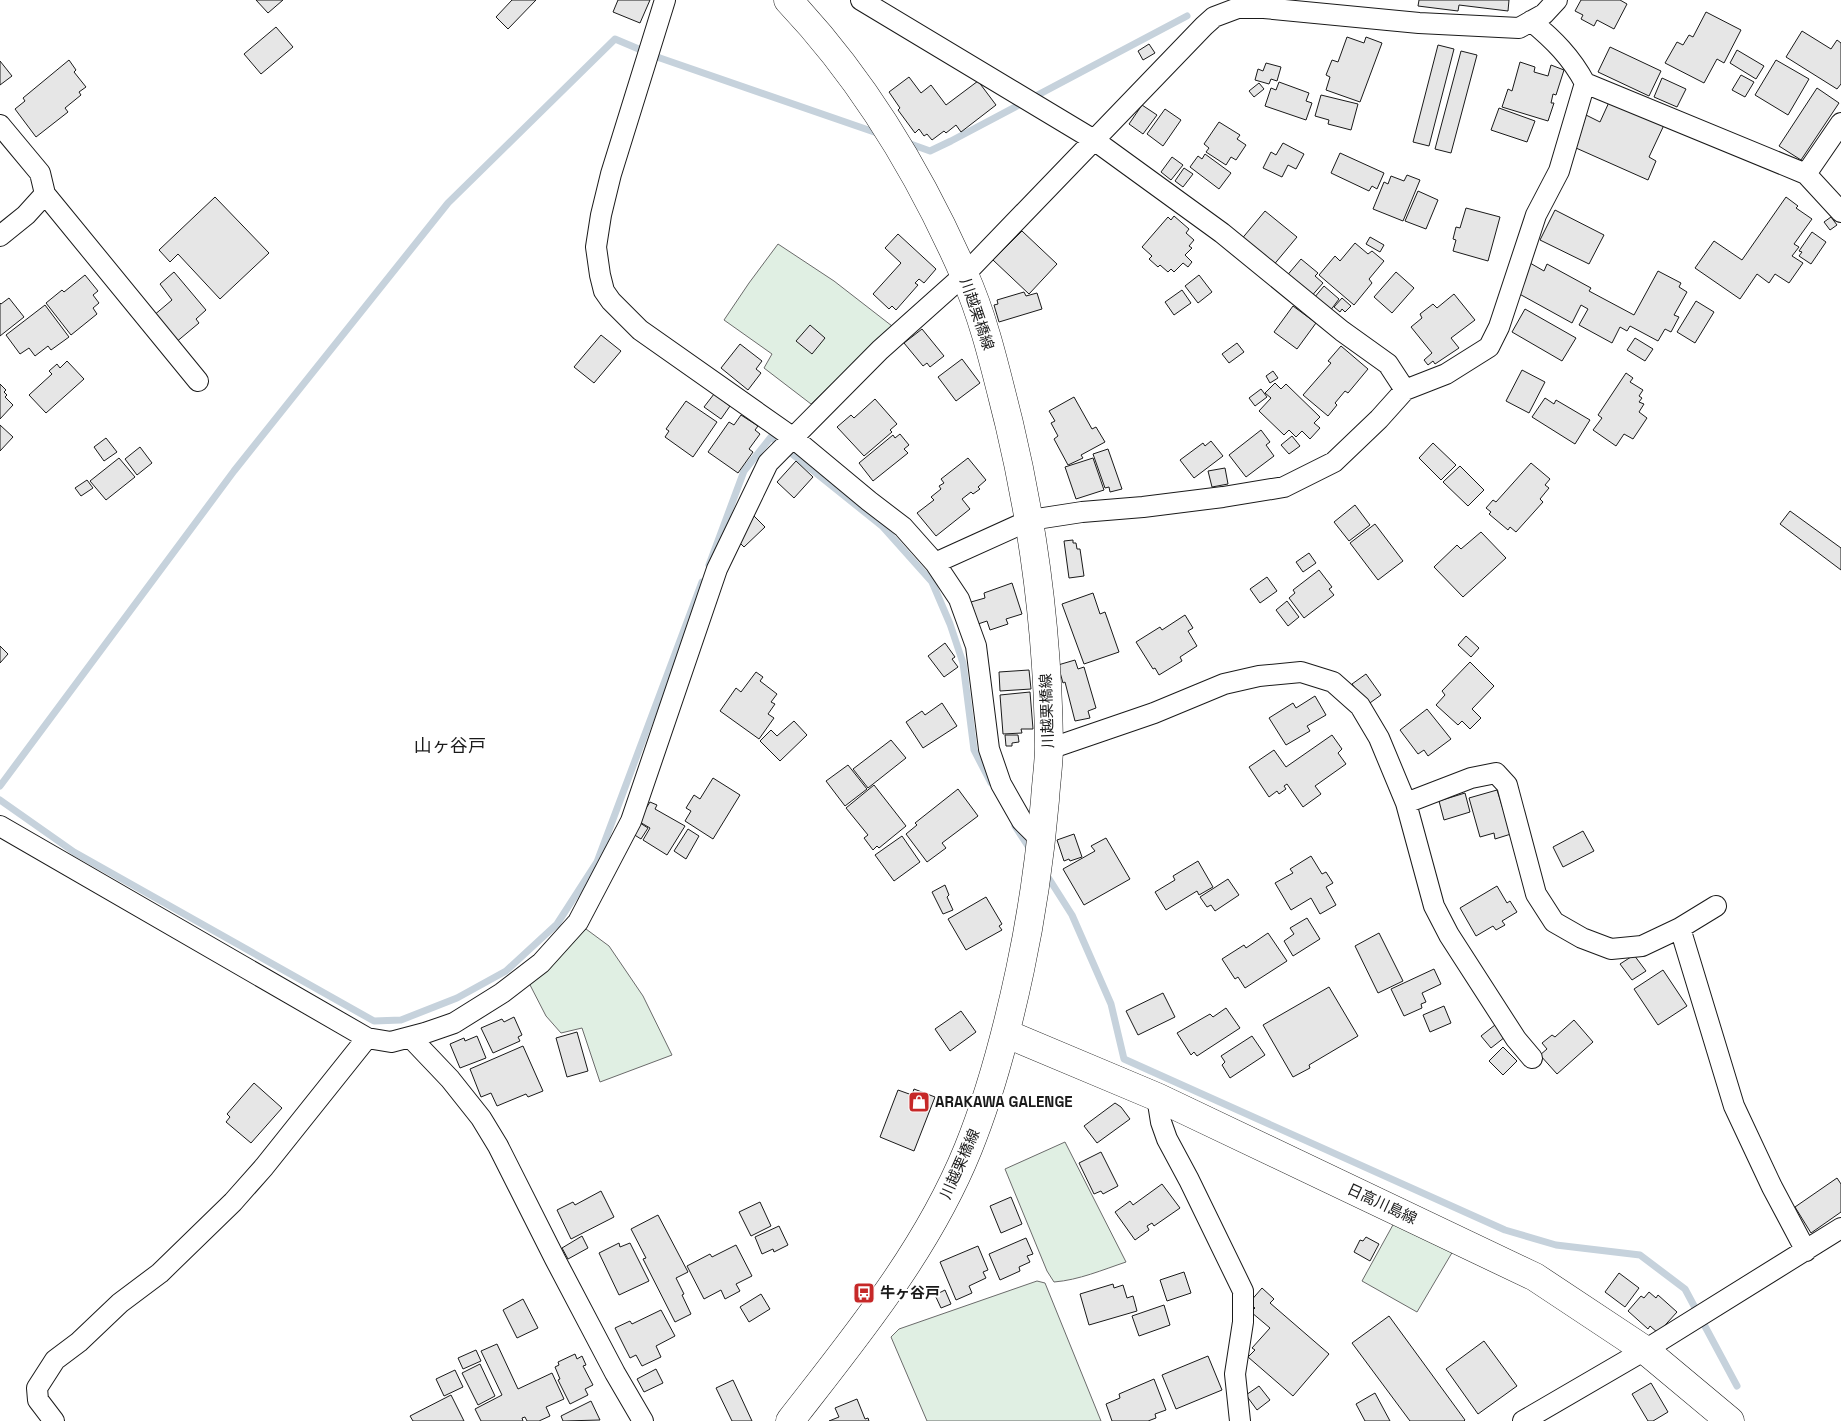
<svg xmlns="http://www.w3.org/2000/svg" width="1841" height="1421" viewBox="0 0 1841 1421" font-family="'Space Grotesk','Noto Sans JP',sans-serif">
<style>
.green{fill:#e0efe3;stroke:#6a6a6a}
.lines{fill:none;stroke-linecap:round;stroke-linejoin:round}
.stream{stroke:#c6d2dc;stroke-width:7}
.building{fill:#e6e6e6;stroke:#1a1a1a}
.minor-casing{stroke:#1a1a1a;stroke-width:22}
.primary-casing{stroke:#1a1a1a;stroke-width:29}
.minor{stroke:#fff;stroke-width:20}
.primary{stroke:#fff;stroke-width:28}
.labels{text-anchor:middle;stroke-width:4;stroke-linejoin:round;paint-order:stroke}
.street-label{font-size:15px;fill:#1a1a1a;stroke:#fff}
.poi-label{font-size:15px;font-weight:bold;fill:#1a1a1a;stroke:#fff;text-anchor:start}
.quarter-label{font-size:18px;fill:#1a1a1a;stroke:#fff}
</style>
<rect width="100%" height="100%" fill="#fff"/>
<path class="green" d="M778,244L834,281L892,326L811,404L764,368L772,354L724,320L749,283Z
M586,929L609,946L643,996L672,1055L600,1082L582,1028L561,1033L546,1016L529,983L565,950Z
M1065,1142L1126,1262C1102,1270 1079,1280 1054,1282L1047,1271L1005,1169Z
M1394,1223L1453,1251L1417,1312L1362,1281Z
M1037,1281L1045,1283L1101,1421H927L891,1337L899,1329Z"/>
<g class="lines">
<path class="stream" d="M905,142L930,151L951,141L1187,16
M709,565L744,471L771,437L882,526L932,582L950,624L963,663L974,750L991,783
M0,786L234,471L448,203L615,39L660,58L880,134
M0,800L74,852L374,1021L401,1020L457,998L506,971L557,924L597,862L702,582
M1015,826L1032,852
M1046,874L1072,915L1111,1004L1124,1059L1505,1230L1556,1245L1640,1255L1685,1289L1737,1386"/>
</g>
<path class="building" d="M256,0H283L268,13Z
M512,0H536L508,29L496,17Z
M618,0H650L640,23L613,12Z
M1419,0H1509L1508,11L1459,5L1458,11L1418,6Z
M1581,0H1620L1627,4L1614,29L1597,20L1594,26L1581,19L1583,15L1575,11Z
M1706,12L1741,30L1724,63L1717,59L1704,83L1665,63L1677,42L1683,45L1689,35L1693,37Z
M276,27L293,47L261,74L244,54Z
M1802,31L1831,49L1837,40L1841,43V84L1837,89L1786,57Z
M1347,37L1364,43L1366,37L1382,43L1360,102L1326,90L1330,77L1326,75L1332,60L1338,62Z
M1149,44L1155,53L1143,60L1138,51Z
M1438,45L1454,49L1429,146L1413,142Z
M1610,47L1661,71L1649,96L1598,72Z
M1737,50L1764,66L1756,79L1730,63Z
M1461,51L1477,55L1451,153L1435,149Z
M69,60L76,70L74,72L86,87L79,92L81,95L65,108L68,112L36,137L15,109L25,101L23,98Z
M1776,60L1809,79L1788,115L1755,95Z
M0,61L12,76L0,85Z
M1520,62L1535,67L1534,72L1548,76L1551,65L1564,70L1556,95L1553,94L1551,103H1554L1548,121L1502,107L1508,89L1512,91Z
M1266,63L1281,67L1277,81L1271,79L1269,84L1255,80L1258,69L1263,71Z
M1741,75L1754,82L1745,97L1732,90Z
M909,77L921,93L931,85L946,105L978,81L996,105L961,132L956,125L946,133L944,131L932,140L927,134L924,136L919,129L915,133L898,110L900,108L889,92Z
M1662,78L1686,89L1677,107L1654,97Z
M1279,82L1309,93L1306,101L1312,103L1306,120L1265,106L1271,88L1276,90Z
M1259,83L1264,89L1254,97L1249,91Z
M1817,88L1839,103L1801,160L1779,146Z
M1321,95L1358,104L1351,130L1328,124L1329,120L1315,116Z
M1610,100L1664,125L1649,157L1656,161L1648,180L1576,148L1586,115L1600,122Z
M1142,105L1157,115L1143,134L1129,124Z
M1499,108L1535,121L1527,142L1491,130Z
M1165,109L1181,120L1163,146L1147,134Z
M1219,122L1240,135L1237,139L1246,145L1236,160L1231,157L1226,165L1206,152L1209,148L1204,144Z
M1283,143L1304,154L1296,169L1288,165L1282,177L1263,168L1271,152L1276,155Z
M1340,153L1384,173L1377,189L1372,186L1369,191L1331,173Z
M1205,154L1231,173L1219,189L1190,167L1198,156L1202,159Z
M1172,157L1183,165L1171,180L1161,172Z
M1184,168L1193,174L1183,187L1175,181Z
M1407,175L1420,180L1403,221L1373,209L1384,182L1388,184L1391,176L1404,181Z
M1418,191L1438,200L1426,229L1405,221Z
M215,197L269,253L220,299L178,254L170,262L159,250Z
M1786,197L1798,206L1796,208L1812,219L1794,244L1799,247L1792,256L1803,263L1789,283L1775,274L1769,283L1757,274L1740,299L1695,268L1714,241L1742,260Z
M1466,208L1500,217L1488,261L1453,251L1456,240L1453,239L1456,227L1460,228Z
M1555,210L1604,235L1589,264L1540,240Z
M1265,211L1297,237L1272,267L1240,241Z
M1174,216L1189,229L1186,233L1194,240L1189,246L1192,248L1185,255L1192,262L1188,267L1183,263L1174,272L1171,269L1168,272L1160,265L1158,267L1149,259L1152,256L1142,247L1168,217L1171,220Z
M1831,217L1837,225L1830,230L1824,222Z
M1022,231L1057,264L1029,294L993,260Z
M1812,232L1826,242L1811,264L1799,256L1802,252L1799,251Z
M898,234L936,269L924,283L919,279L915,283L918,285L896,310L892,306L889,309L873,294L901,263L885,248Z
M1370,237L1384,245L1380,252L1366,244Z
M1355,243L1368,254L1372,251L1384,261L1369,279L1372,283L1354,305L1319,275L1335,256L1340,261Z
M1301,259L1318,273L1315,276L1323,283L1309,299L1285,278Z
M1530,263L1544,271L1547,264L1591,288L1589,291L1634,315L1658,271L1681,283L1679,287L1687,292L1674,315L1679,317L1671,332L1665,329L1658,341L1630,326L1627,331L1620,327L1612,343L1579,325L1588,309L1581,305L1572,323L1514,291Z
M174,272L206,310L196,319L199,323L175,343L153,316L172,300L160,284Z
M1396,272L1414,288L1392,313L1374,297Z
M85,275L98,291L93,295L99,303L93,308L97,314L71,335L46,303L62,290L64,292Z
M1199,275L1212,292L1198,303L1185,286Z
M1324,286L1339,299L1330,311L1314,298Z
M1182,290L1191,303L1174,315L1165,302Z
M1024,292L1026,296L1037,293L1042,309L999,322L994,305L998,304L997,300Z
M1454,294L1475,320L1451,338L1459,348L1435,364L1433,361L1428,365L1424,360L1432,353L1411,327L1422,318L1420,314L1433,304L1437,308Z
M9,298L24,317L0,336V303L1,304Z
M1342,298L1351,306L1345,312L1342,309L1340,312L1334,307Z
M1696,301L1714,312L1695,343L1677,332Z
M45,305L69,337L51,350L48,346L35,356L29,348L20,354L6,335Z
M1293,306L1316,323L1297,349L1274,332Z
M1525,309L1576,338L1562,361L1512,332Z
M810,325L825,338L812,354L796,341Z
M922,329L944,356L930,367L927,363L923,366L904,343Z
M601,335L621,351L594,383L574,367Z
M1635,338L1653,349L1645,361L1627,350Z
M1237,343L1244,352L1229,363L1222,354Z
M740,344L762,361L756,369L761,373L748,390L721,368Z
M1341,346L1368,369L1348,393L1345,391L1335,403L1337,405L1328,416L1303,395L1331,363L1328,361Z
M962,359L980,383L956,401L938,377Z
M67,361L84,379L46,413L29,395L52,374L49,371L57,364L60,368Z
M1522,370L1545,382L1529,413L1506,401Z
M1273,371L1278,378L1270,383L1266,376Z
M1626,373L1633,378L1630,382L1643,390L1639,396L1642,398L1639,402L1644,404L1639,412L1647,418L1633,439L1624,434L1616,446L1593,430L1602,418L1598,415Z
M1275,383L1281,389L1286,384L1320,417L1314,423L1320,428L1310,439L1302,431L1296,437L1289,430L1284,435L1259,411L1271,398L1265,393Z
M0,384L6,390L4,392L7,395L5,397L13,405L0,419Z
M1261,389L1267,397L1255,406L1249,398Z
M714,394L730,406L721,419L704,407Z
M1074,397L1092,429L1096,427L1105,442L1081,455L1083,458L1068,465L1054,439L1058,436L1051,423L1055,421L1049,411Z
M1545,398L1554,404L1556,400L1590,420L1575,444L1532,417Z
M875,399L897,424L890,430L892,432L864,456L837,427L851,415L854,418Z
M686,401L717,422L693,457L665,437L669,431L666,429Z
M741,415L758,426L755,430L760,434L749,449L753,452L738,473L708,452L729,422L734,425Z
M0,425L13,437L0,451Z
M1261,430L1270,442L1266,445L1274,456L1246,477L1229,455Z
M900,434L909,445L904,449L908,453L873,481L859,463L893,435L895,438Z
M1292,436L1300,446L1289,454L1281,445Z
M106,438L117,452L104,461L94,447Z
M1211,441L1223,456L1194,478L1180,460L1203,443L1205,446Z
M1433,443L1456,465L1441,480L1419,458Z
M140,447L152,463L137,475L125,459Z
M1108,449L1122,489L1110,492L1109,487L1105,488L1093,454Z
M119,458L135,477L106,500L90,481Z
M968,458L986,480L978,487L980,489L973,494L971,492L962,499L970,509L936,536L917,513L934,500L931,497L941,489L939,486L944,483L941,479Z
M1093,458L1104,490L1076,499L1065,467Z
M796,461L813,477L794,498L777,482Z
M1531,463L1550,479L1545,485L1549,488L1540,499L1543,502L1516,532L1510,527L1508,530L1489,514L1491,512L1486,508L1493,500L1496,502Z
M1460,466L1484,490L1468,506L1443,482Z
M1225,468L1228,484L1212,487L1208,471Z
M87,480L93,488L81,496L75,488Z
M1355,505L1370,525L1349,541L1334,522Z
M1790,511L1841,548V570L1780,524Z
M752,514L765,527L744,547L738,541Z
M1375,524L1403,561L1378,580L1350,543Z
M1481,532L1506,558L1463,597L1434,567L1457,545L1461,549Z
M1073,540V543H1076L1077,549H1080L1084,576L1069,578L1064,541Z
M1309,553L1316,563L1303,572L1296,562Z
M1319,570L1332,587L1329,589L1334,595L1304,618L1289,598L1295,593L1293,590Z
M1267,577L1277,591L1260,603L1250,589Z
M1012,583L1022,614L1006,619L1008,624L990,630L987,621L978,624L971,602L985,598L984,593Z
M1093,593L1100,614L1105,612L1119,652L1084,664L1062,604Z
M1287,601L1299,617L1288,626L1276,610Z
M1185,615L1193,628L1188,631L1197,646L1180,657L1182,661L1159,675L1155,668L1153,669L1136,642L1160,627L1162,630Z
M1466,636L1479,648L1471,657L1458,645Z
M945,643L955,657L952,659L958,667L944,677L928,656Z
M0,646L8,654L0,663Z
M1075,660L1078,669L1084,667L1096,708L1088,711L1090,718L1075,721L1065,682L1063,683L1058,665Z
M1470,662L1494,686L1472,709L1481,718L1470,729L1462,721L1458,725L1436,705L1445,695L1442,691Z
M1029,670L1031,689L1000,691L999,672Z
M756,672L763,677L760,681L777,694L771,702L775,704L768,714L774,718L759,739L720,711L736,688L741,692Z
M1366,674L1381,695L1367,705L1352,684Z
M1030,692L1033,729H1021L1022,733L1003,734L1000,695Z
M1315,696L1326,715L1307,726L1310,731L1286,745L1269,718L1293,703L1296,708Z
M942,703L957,726L923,748L906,722L922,711L925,715Z
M1427,709L1451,739L1428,756L1424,750L1418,754L1400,730Z
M794,721L807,735L780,761L760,741L771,730L777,736Z
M1005,735H1018L1019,742L1012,743V746H1006Z
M1332,735L1342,749L1338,753L1346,764L1315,786L1321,794L1303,807L1287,784L1284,786L1286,789L1279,794L1277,791L1269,797L1249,767L1274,750L1286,767Z
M891,740L906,758L868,788L853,769Z
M848,765L867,789L845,806L826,781Z
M713,778L740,795L713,839L685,821L691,811L686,808L694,795L700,799Z
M874,785L906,826L879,848L877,846L873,850L864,838L868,835L846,808Z
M958,789L978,816L942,843L946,848L927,862L906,834L917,825L915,823Z
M1497,790L1511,834L1495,839L1494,833L1480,837L1469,798Z
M1465,793L1470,812L1444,820L1439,801Z
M650,802L657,805L655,809L685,826L667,855L643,840L650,828L638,821Z
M640,823L648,828L641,839L633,834Z
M688,829L699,836L686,859L674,851Z
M1583,831L1594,851L1563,867L1553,847Z
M1074,834L1082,857L1070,861L1069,859L1064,861L1057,840Z
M902,836L920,862L894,881L875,855Z
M1106,838L1130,879L1084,905L1063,869L1095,851L1091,846Z
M1311,856L1322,874L1326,872L1333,883L1326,887L1336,905L1320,914L1311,898L1291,910L1275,883L1293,873L1290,869Z
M1198,861L1213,887L1199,895L1197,891L1166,910L1155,892L1175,880L1173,876Z
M1228,879L1239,895L1215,911L1211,905L1207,907L1200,897Z
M945,885L949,895L947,897L953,910L943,914L932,892Z
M1497,886L1507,903L1510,901L1517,912L1502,921L1505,925L1496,930L1493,926L1476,936L1460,908Z
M986,897L1002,924L999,926L1002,930L966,950L948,919Z
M1307,918L1320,939L1293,956L1284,941L1294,934L1290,928Z
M1268,933L1287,961L1245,988L1238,977L1235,979L1222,959L1244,945L1246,948Z
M1379,933L1403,981L1378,993L1355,946Z
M1634,955L1646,971L1632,980L1620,964Z
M1434,969L1441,984L1422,993L1426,1002L1421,1004L1422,1008L1404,1016L1391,989Z
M1663,970L1687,1006L1658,1025L1634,989Z
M1329,987L1358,1036L1309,1065L1310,1068L1293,1077L1263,1025Z
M1163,993L1175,1017L1138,1035L1126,1011Z
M1444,1006L1451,1023L1430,1032L1423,1015Z
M1226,1008L1240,1028L1197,1056L1194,1052L1191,1055L1177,1033L1210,1014L1213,1017Z
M961,1011L976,1032L950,1051L935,1029Z
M514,1017L522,1035L518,1037L520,1041L493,1053L481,1028L502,1019L504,1022Z
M1574,1020L1593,1042L1557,1074L1540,1055L1547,1049L1542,1043L1552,1035L1555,1037Z
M1495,1025L1505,1037L1491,1048L1481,1036Z
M577,1032L588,1071L567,1077L556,1038Z
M477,1036L486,1058L460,1068L450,1044L464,1038L465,1041Z
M1252,1036L1265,1055L1230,1078L1222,1065L1225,1062L1221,1056Z
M523,1046L543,1091L528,1097L526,1094L497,1106L491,1093L481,1097L470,1069Z
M1503,1047L1517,1061L1503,1075L1489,1061Z
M254,1083L282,1108L251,1143L226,1122L230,1117L227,1114Z
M914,1089L935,1097L914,1151L880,1137L898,1090L912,1095Z
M1115,1103L1121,1107L1130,1119L1097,1143L1084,1126Z
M1101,1152L1118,1186L1103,1194L1101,1191L1094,1194L1079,1163Z
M1837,1178L1841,1184V1212L1811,1233L1795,1207Z
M1162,1184L1180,1208L1154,1226L1152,1223L1147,1226L1149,1230L1135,1240L1115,1212L1130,1201L1133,1205Z
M601,1191L614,1217L571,1239L557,1210L573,1202L575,1205Z
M1011,1197L1022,1224L1001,1233L990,1206Z
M760,1202L771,1226L751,1236L739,1212Z
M658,1215L688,1272L676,1278L684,1294L682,1295L691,1314L675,1322L643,1259L646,1258L631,1229Z
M779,1226L788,1245L774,1252L773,1249L762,1254L755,1237Z
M582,1236L588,1248L568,1259L562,1248Z
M1366,1237L1379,1244L1370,1261L1354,1252L1360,1240L1363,1241Z
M1026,1238L1033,1254L1027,1256L1030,1262L1019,1267L1020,1271L1000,1280L989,1254Z
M619,1243L620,1247L630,1243L649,1281L619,1295L599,1253Z
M736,1245L752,1276L736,1284L740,1291L725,1299L721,1290L704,1299L687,1266L710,1254L712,1257Z
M978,1246L988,1270L983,1272L986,1278L969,1286L972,1293L956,1300L940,1262Z
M1184,1272L1191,1293L1167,1301L1160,1280Z
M1619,1273L1639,1288L1625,1307L1605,1292Z
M1113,1284L1114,1288L1123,1285L1127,1298L1133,1296L1137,1311L1089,1325L1080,1294Z
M1262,1288L1274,1299L1270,1303L1329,1354L1293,1396L1248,1357L1255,1350L1252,1348L1270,1328L1251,1312L1255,1308L1249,1303Z
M945,1290L951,1304L941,1308L935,1295Z
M1649,1292L1656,1298L1658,1295L1677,1312L1658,1333L1650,1326L1648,1329L1628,1311L1641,1296L1644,1298Z
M761,1294L770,1309L749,1322L740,1307Z
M523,1299L538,1328L517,1338L503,1310Z
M1164,1305L1170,1325L1139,1336L1132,1316Z
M661,1310L675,1336L656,1346L661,1357L642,1366L636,1355L630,1358L615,1328L630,1321L632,1324Z
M1389,1316L1465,1420L1464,1421H1410L1352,1343Z
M1484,1341L1517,1386L1478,1414L1446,1369Z
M497,1344L518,1389L552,1373L564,1399L546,1407L550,1416L539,1421H527L525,1417L522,1418L523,1421H481L475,1409L502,1395L481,1351Z
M476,1350L481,1361L463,1369L458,1358Z
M575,1354L577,1359L582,1356L586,1365L583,1366L593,1385L585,1389L588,1395L570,1404L558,1380L560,1379L555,1367L559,1365L558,1362Z
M1208,1356L1222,1390L1176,1409L1162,1375Z
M480,1364L495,1396L478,1405L462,1373Z
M656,1369L663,1383L644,1392L637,1379Z
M455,1370L463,1387L444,1396L436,1379Z
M1154,1379L1166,1410L1155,1414L1156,1418L1148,1421H1112L1106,1404L1120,1398L1119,1394Z
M733,1380L752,1421H732L716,1388Z
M1651,1383L1668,1412L1653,1421H1648L1632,1394Z
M1259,1386L1270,1400L1257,1410L1246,1395Z
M1375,1393L1390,1421H1365L1356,1404Z
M451,1395L464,1421H413L410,1416Z
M857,1399L865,1419L868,1418L869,1421H829L839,1417L835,1408Z
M591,1401L600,1420L563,1421L561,1416Z"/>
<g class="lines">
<g class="minor-casing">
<path id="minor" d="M665,0L611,174L601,215L596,247L600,275L604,291L611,301L640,330L792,437L869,501L903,527L935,563L959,599L976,646L989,749L1001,784L1022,821L1041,840
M861,0L1094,140L1222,233L1342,331L1388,364L1405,390L1379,419L1334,462L1284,487L1223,497L1143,507L1082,512L1030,520L935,563
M1531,21C1554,40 1571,57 1585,83L1806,174L1841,212
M0,125L40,173L45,194L26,215L0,236
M1806,174L1841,123
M45,194L198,381
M1405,390L1446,374L1489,347L1499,327L1536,215L1559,171L1585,83
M1049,749L1154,713L1224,684L1259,676L1301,672L1333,682L1360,706L1379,738L1406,803L1434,906L1449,935L1516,1039L1532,1058
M1406,803L1471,778L1496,773L1507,785L1536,894L1554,922L1582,938L1611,949L1642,946L1680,928L1716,906
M0,826L367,1038L391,1042L425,1033L454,1023L502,993L541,963L578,922L631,821L717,569L768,463L880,350L964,275L1204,26L1214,17L1238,8H1264L1419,23L1519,28L1544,14L1557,0
M1680,928L1734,1106L1772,1187L1806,1251
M410,1037L450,1079L481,1118L498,1146L555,1259L615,1373L643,1421
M1157,1097L1161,1122L1167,1139L1189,1180L1243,1291V1322L1235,1374L1240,1421
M54,1421L38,1400L37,1388L55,1360L79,1342L120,1303L160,1273L233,1202L264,1167L367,1038
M1523,1421L1645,1350L1841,1228"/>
</g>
<g class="primary-casing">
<path id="primary" d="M788,0C862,78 921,176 964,274C985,321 996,372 1009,423C1034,528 1048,637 1049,746C1049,764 1046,782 1045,800C1040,857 1032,914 1020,970C1007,1031 992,1090 968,1149C927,1250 857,1335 790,1421
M1007,1034L1157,1097L1535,1277L1645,1350L1730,1421"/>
</g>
<use href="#minor" class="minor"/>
<use href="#primary" class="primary"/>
</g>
<defs>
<g id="shop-square" transform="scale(1.125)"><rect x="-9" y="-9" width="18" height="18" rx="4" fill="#c62828" stroke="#fff"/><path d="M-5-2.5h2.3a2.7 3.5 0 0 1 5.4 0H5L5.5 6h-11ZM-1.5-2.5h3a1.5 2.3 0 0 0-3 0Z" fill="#fff"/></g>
<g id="bus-square" transform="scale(1.125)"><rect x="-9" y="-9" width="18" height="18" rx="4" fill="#c62828" stroke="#fff"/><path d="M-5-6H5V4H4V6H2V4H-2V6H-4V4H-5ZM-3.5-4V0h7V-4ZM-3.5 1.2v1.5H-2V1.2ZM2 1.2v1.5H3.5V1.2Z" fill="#fff"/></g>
</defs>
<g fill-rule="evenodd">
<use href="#shop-square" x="919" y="1102"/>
<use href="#bus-square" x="864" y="1293"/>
</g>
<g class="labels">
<g class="street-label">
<text transform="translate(977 314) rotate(71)" y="5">川越栗橋線</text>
<text transform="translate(1047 711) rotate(-92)" y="5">川越栗橋線</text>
<text transform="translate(960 1164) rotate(-66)" y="5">川越栗橋線</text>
<text transform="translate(1382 1204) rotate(25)" y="5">日高川島線</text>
</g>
<g class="poi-label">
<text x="935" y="1107">ARAKAWA GALENGE</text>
<text x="880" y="1298">牛ヶ谷戸</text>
</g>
<g class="quarter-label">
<text x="450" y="752">山ヶ谷戸</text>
</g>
</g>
</svg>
